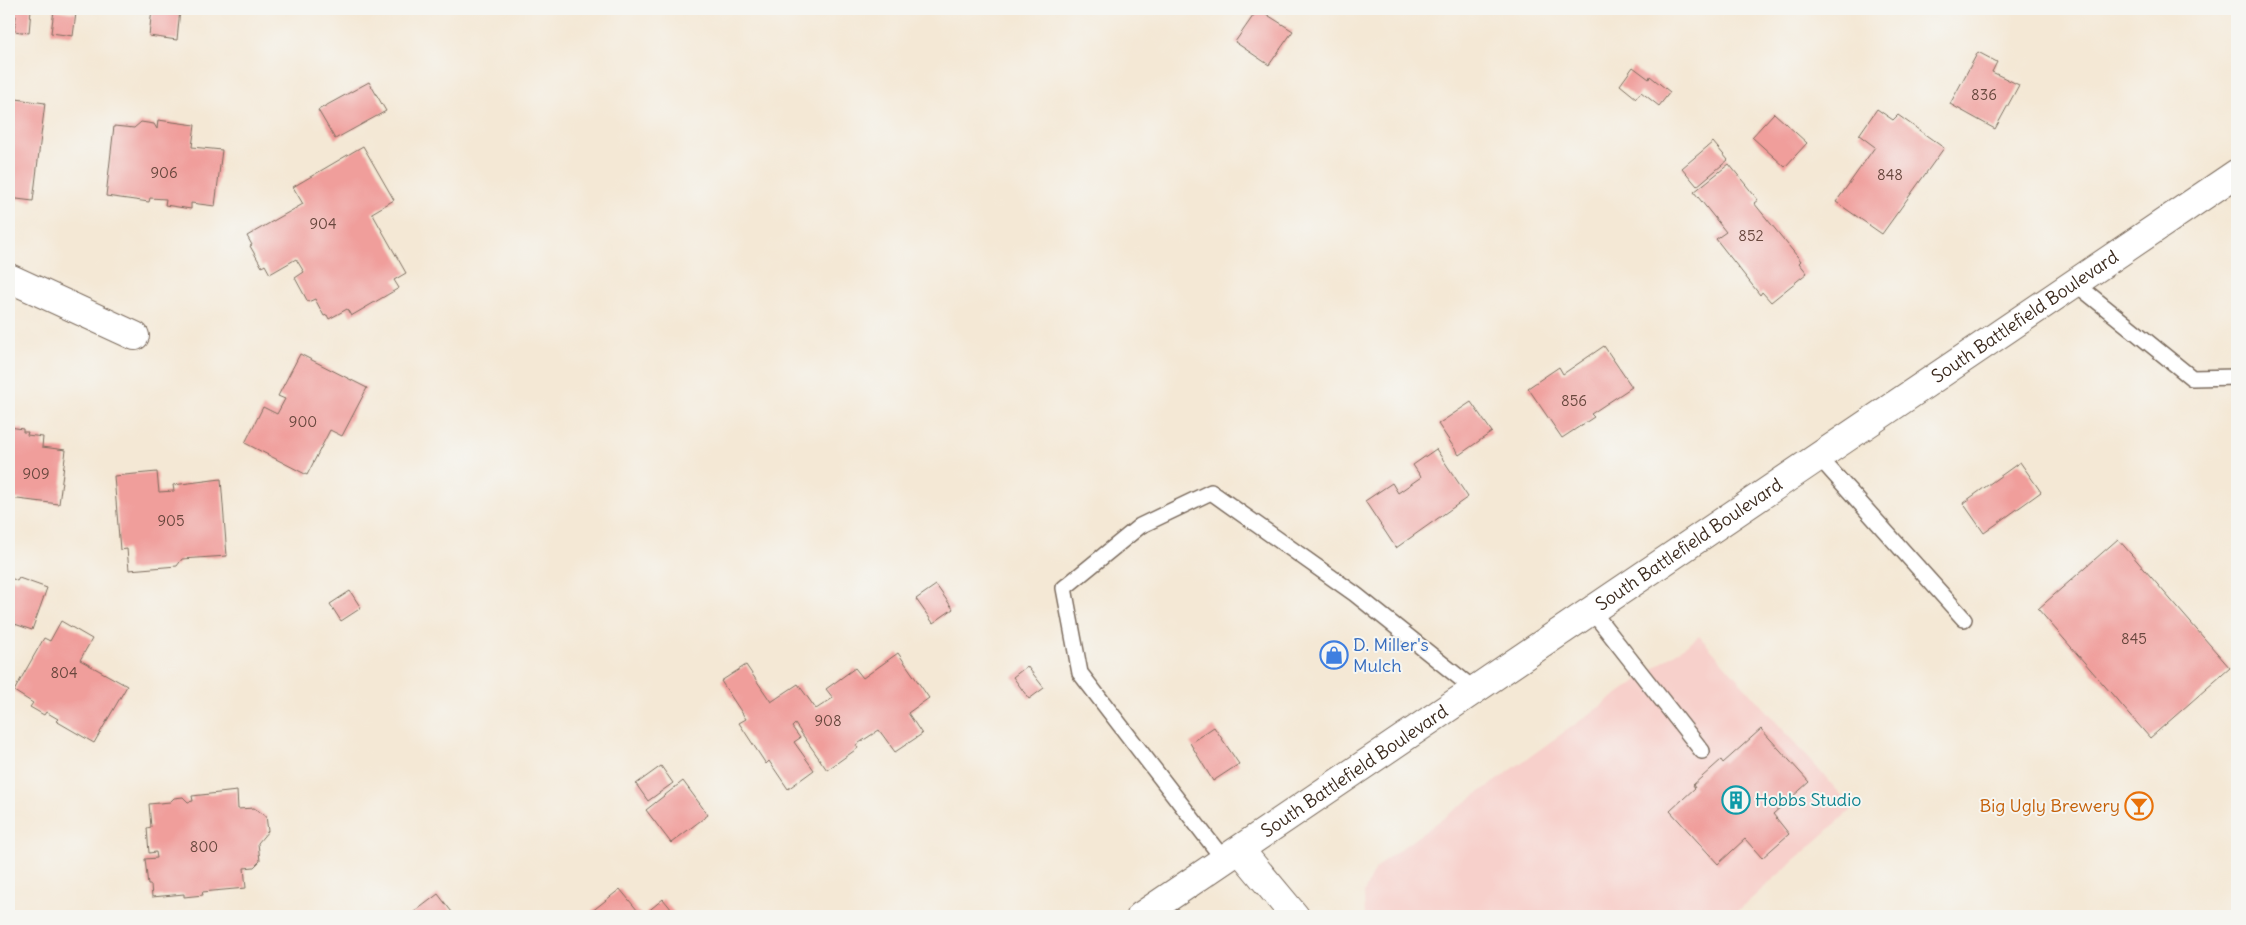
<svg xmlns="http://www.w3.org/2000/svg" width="2246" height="925" viewBox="0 0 2246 925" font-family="Delius,sans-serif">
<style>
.built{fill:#f7d0cb}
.building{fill:#f09e9b}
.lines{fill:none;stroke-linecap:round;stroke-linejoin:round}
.service-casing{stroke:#7c6c5e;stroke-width:18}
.minor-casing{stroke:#7c6c5e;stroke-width:30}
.primary-casing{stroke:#7c6c5e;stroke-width:30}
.service{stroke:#fff;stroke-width:15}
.minor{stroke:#fff;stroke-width:28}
.primary{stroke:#fff;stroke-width:28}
.labels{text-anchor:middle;stroke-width:4;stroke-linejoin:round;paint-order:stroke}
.number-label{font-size:15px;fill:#68473d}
.street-label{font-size:18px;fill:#3b2a1e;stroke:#f6f6f2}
.shop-label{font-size:18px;fill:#366cbe;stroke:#f6f6f2;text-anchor:start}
.culture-label{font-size:18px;fill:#0d838f;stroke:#f6f6f2;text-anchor:start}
.food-label{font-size:18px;fill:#c56008;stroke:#f6f6f2;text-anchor:end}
</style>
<rect width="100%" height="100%" fill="#f6f6f2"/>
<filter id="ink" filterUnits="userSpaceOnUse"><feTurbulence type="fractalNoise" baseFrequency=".02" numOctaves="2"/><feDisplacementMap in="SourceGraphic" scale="10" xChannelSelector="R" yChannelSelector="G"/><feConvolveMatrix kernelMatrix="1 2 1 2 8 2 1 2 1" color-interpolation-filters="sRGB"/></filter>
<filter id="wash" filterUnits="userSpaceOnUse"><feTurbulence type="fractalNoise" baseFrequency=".0096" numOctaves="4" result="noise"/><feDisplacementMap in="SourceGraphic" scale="20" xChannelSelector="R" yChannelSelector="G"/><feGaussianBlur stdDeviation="1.12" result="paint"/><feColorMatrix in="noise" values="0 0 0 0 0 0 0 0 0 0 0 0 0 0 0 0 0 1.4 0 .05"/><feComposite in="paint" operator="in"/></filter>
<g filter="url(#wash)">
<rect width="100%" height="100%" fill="#f4e8d5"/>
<path class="built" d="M1699,636L1853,808L1732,916H1365L1364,893L1372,874L1382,862Z"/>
<g id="blocks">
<path class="building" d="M9,9H31L29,33L14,31L16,16H9Z
M152,9H180L177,40L149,36Z
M1258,9L1293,31L1269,65L1235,42Z
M54,10L76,13L73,36L51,33Z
M1978,52L1997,62L1992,72L2019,85L1995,129L1950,104Z
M1633,67L1649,79L1650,76L1670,92L1659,106L1641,92L1636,98L1620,85Z
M369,82L386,111L335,139L318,110Z
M9,98L45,103L33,201L9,198Z
M1877,109L1893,120L1898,115L1944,148L1882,234L1836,202L1875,147L1859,135Z
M1774,113L1807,143L1785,167L1752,137Z
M158,120L195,125L192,147L222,150L215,206L191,203V209L165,205L166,199L150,198L149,202L106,196L114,126L134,128L141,122L154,124L157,129Z
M1713,142L1728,160L1697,186L1682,168Z
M363,146L394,200L372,213L406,273L394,280L399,288L351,316L347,309L329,319L327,315L324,316L315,299L308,302L295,278L304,272L296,259L270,274L265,265L262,267L250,246L252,245L247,236L303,204L293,187Z
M1729,164L1758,200L1754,203L1801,261L1799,263L1807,273L1771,302L1762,292L1760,295L1716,239L1726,232L1694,192Z
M1604,346L1632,387L1591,414L1594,417L1562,438L1528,388L1559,367L1563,374Z
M300,354L367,388L342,436L330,430L307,475L245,443L263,407L277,414L285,399L278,396Z
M1471,402L1492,432L1459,455L1438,424Z
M9,427L23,429V432H28L27,435L43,437L42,447L66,450L59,504L9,498Z
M1436,449L1468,497L1396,548L1365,501L1392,483L1398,493L1421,477L1413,465Z
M2020,462L2041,492L1984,533L1963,503Z
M157,472L159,492L174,491L173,485L221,479L227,556L182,559L177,566L129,570L127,549L120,550L114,476Z
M2118,539L2230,668L2150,738L2038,609Z
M9,577L17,581L19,578L47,588L32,630L9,622Z
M936,585L953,609L933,623L916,599Z
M350,591L361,608L341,621L330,604Z
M61,621L92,639L80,660L127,686L94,743L56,721L58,719L46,712L44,715L30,707L33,703L14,691L44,638L50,641Z
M898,653L929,698L908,713L922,734L895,752L879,730L856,745L858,748L827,770L795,724L792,727L800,738L794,742L814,770L788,789L769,761L766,764L739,723L746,719L721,681L746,665L771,702L798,684L816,709L833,698L826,689L855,668L863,678Z
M1027,666L1044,688L1029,699L1013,677Z
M1214,727L1239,764L1213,781L1190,743Z
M1761,729L1809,782L1773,814L1789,834L1762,858L1745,839L1718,864L1670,811L1695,788L1693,785L1721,760L1723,763Z
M661,766L673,783L648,801L636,784Z
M683,781L708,815L671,843L646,810Z
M237,791L238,809L254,808L266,816L268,831L258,843L260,861L254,867L244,868L246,888L202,892L203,895L184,897V894L152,897L151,885H148L145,859L157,858L156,852L149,853L147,828L151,827L149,804L170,802L174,798L183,797L188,802L193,801L192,796Z
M620,889L642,916H586Z
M438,894L455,916H409Z
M663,899L677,916H648L646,913Z"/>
</g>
</g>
<g filter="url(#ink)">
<use href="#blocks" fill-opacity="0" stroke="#7c6c5e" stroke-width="1"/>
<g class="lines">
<g class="service-casing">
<path id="service" d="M2075,283L2192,378L2237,377
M1819,457L1964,619
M1592,611L1702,751
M1224,860L1080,673L1064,588L1140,526L1211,492L1355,594L1475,690"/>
</g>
<g class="minor-casing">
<path id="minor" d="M9,278L135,336
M1240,850L1295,916"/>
</g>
<g class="primary-casing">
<g id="primary">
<path id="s1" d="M1141,916L2237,173"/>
</g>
</g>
<use href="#service" class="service"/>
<use href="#minor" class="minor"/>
<use href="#primary" class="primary"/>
</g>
</g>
<defs>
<g id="shop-ring" transform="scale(1.4375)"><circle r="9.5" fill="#f6f6f2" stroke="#3f7fe0" stroke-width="1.5"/><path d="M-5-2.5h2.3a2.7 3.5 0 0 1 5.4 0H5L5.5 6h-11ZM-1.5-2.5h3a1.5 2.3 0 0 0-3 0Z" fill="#3f7fe0"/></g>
<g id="building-ring" transform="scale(1.4375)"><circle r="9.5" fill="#f6f6f2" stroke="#0f9aa8" stroke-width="1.5"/><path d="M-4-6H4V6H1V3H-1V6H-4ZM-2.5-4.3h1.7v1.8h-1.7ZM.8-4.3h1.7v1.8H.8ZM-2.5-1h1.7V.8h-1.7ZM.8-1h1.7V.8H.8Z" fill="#0f9aa8"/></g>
<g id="bar-ring" transform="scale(1.4375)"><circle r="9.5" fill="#f6f6f2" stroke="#e8710a" stroke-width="1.5"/><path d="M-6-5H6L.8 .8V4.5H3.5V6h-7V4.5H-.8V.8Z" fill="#e8710a"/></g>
</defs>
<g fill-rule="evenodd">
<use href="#shop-ring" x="1334" y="655"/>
<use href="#building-ring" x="1736" y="800"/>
<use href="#bar-ring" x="2139" y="806"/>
</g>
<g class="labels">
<g class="number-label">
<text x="1984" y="100">836</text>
<text x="164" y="178">906</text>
<text x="1890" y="180">848</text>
<text x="323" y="229">904</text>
<text x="1751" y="241">852</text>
<text x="1574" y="406">856</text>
<text x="303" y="427">900</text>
<text x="36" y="479">909</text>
<text x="171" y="526">905</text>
<text x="2134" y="644">845</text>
<text x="64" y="678">804</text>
<text x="828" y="726">908</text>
<text x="204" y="852">800</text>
</g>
<g class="street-label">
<text dy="6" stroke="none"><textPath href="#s1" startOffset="1068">South Battlefield Boulevard</textPath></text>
<text dy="6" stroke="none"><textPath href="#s1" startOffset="662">South Battlefield Boulevard</textPath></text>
<text dy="6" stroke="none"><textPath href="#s1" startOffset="258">South Battlefield Boulevard</textPath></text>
</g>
<g class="shop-label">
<text x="1353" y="651">D. Miller's<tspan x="1353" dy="21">Mulch</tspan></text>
</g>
<g class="culture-label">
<text x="1755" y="806">Hobbs Studio</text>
</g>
<g class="food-label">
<text x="2120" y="812">Big Ugly Brewery</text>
</g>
</g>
<rect width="2246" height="925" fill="none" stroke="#f6f6f2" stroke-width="30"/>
</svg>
